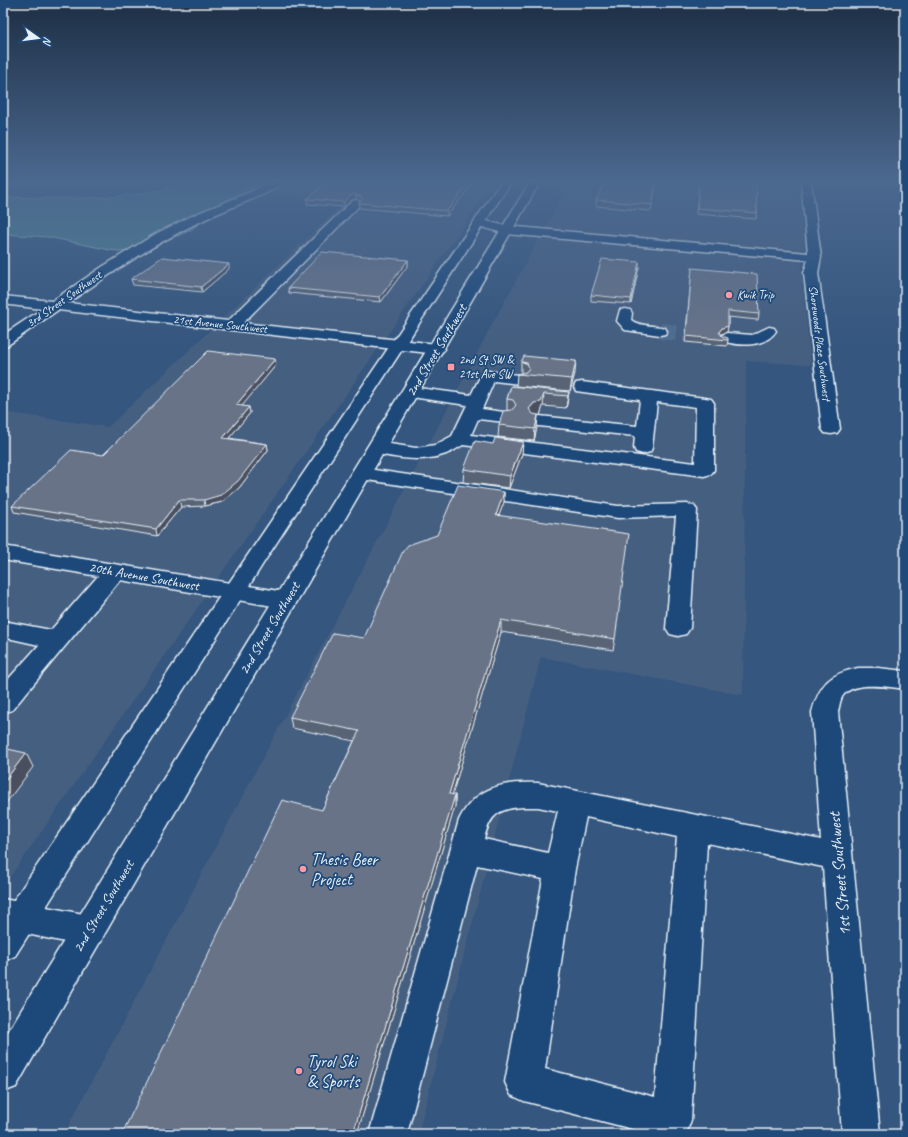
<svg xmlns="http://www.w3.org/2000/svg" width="908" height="1137" viewBox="0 0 908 1137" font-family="Caveat,sans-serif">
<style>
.built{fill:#445f81}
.green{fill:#4c8290;stroke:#9abac4}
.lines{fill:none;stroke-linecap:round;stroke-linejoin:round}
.minor-tunnel{stroke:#506d90;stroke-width:16;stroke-dasharray:16 8;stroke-linecap:butt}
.minor-casing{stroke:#e8f1f8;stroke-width:3}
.major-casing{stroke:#e8f1f8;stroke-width:3}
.minor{fill:#1f4a7a;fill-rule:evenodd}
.major{fill:#1f4a7a;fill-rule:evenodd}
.wall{fill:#596374;stroke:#e8f1f8}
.shaded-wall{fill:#49505e;stroke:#e8f1f8}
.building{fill:#687387;stroke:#e8f1f8}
.poi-dot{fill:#ff9aa2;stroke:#1f4a7a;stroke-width:1.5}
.labels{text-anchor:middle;stroke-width:3.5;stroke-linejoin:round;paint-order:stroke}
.far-poi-label{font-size:12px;fill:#e8f1f8;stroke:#1f4a7a;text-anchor:start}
.far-street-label{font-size:12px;fill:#e8f1f8;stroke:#1f4a7a}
.street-label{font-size:14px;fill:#e8f1f8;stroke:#1f4a7a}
.near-poi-label{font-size:17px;fill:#e8f1f8;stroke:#1f4a7a;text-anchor:start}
.near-street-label{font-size:17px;fill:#e8f1f8;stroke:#1f4a7a}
</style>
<rect width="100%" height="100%" fill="#35567e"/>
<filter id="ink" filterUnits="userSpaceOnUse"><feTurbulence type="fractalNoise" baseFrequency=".025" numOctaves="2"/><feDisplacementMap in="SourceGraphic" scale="8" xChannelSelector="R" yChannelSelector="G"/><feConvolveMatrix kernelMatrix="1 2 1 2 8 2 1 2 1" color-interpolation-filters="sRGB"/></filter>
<g filter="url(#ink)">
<path class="built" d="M235,182H494L3,887V412L108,427L348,199L225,189Z
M570,182H797L805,242L801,270L811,365L746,361L743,695L541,657L418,1134H64L488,332Z"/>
<path class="green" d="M190,182H260L242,193L198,214V224L191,230L161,243L146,249L125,252L110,250L48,237L3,234V197C15,198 28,197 40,198C91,199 141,198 190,182Z"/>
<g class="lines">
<path class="minor-tunnel" d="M660,331L716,337"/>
<g class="minor-casing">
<path id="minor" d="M268,182H281C273,193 246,201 233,207C173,231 121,266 68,303L228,321L352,201L356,200L362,203L360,205L243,323L437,344L442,346L445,349L442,352L437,354L58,310L8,345L3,347V335L42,309L3,304V296L52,301L102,267L157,233L196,214L253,191Z
M801,182H811L821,257L818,273L840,429L837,433L831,434L825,433L822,429L804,273L808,260L506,234L475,225L473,223L475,221L479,219L506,226L808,253Z
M625,309L630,310L632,313L631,320C639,327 655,325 665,328L667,331L665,334L660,335L625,330L617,321L620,310Z
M769,327L774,328L776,331C765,348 739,346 722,341L719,338L722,335L727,333L752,335Z
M488,371L525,376L527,379L525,382L519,384L494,381L482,409L511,413L514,417L511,421L505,422L478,419L471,435L695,463L696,407L657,402L652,448L650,452L643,454L636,452L634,448L635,436L539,426L533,425L530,421L533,417L539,416L637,426L640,400L576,391L574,387L576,383L582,382L705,398L711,399L714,403V470L711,474L704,476L463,445C457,448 452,452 446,454C422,463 394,458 370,452L368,448L370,444L377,442L416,448L435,445L452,436L467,405L411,397L405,396L403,392L405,388L411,387L471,395L482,373Z
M361,468L618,506L687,504L694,506L697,510L690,628L686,634L678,636L670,634L666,628L676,516L618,518L354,478L351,474L354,470Z
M3,546L285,592L293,595L296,600L293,605L285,608L120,580L12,710L3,713V685L39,645L3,637V621L51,630L98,576L3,560Z
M858,668H878L905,671V689C889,687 852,680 842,697C840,701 839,707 838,712L880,1134H842L823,867L707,843L691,1120L686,1134H652L524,1101L511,1095L505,1082L543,879L477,865L407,1134H369L459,820C475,787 504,781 538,783L821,840L812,712C820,683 830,674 858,668ZM524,807H538L558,811L548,853L484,839C490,815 498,808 524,807ZM586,817L677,837L655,1097L545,1069L575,869Z
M3,899L89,915L101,920L105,931L101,942L89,947L3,929Z"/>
</g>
<g class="major-casing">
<path id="major" d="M501,182H511L266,559L15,956L3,961V916Z
M530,182H540L16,1087L3,1092V1040Z"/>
</g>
<use href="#minor" class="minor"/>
<use href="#major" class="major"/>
</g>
<path class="wall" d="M327,182H474L447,216L359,208V203L360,201L356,199L351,200L344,207L307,204V199Z
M605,182H657L651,211L596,206V200Z
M699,182H756L757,213L756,219L696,214Z
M408,260V265L381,302L289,293L288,288Z
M639,267L631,304L591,301V295Z
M692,268L759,314L758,320L728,317V326L727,332L721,334L722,336L728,340L727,346L685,342Z
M229,269L202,292L133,285L131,279Z
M521,362L575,373L570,391L516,386L517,374L521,373Z
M276,365L241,406L249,407L250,413L229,438L267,444L268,450L239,488L222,502L205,506L181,507L157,536L14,512L12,506L103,455Z
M511,386L569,392L566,408L543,406L540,415H538L537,427L534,441L498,437L499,425L507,411V399Z
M523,442L522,454L509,488L463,482L464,469L493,444Z
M504,492V502L499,515L615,639L613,650L501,632L452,795H455V806L357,1134H122L322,810L354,741L292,728L290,717L364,638L437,535Z"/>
<path class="shaded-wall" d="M470,182H474L447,216V211Z
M355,194L356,199L351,200L344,207V202L351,195Z
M408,260V265L381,302L380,297Z
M639,262V267L631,304V299Z
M229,264V269L202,292L201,287Z
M728,326L727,332L721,334L718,338L719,332L722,328Z
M275,359L276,365L237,412L236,405Z
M576,361L575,373L570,391L572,379Z
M569,392L567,404L566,408L568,396Z
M544,394L543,406L540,415L533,416L529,409L534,403Z
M249,407L250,413L224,444L223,438Z
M538,415L537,427L534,441L535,429Z
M523,442L522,454L509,488L510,476Z
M267,444L268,450L239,488L222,502L205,506L204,500Z
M504,492V502L495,526L496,515Z
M179,500L181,507L157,536L156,529Z
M501,620V632L449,805V794Z
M26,753L33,767L3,807V783Z
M455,795V806L357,1134H353Z"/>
<path class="building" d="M327,182H470L447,211L359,203L363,198L355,194L351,195L344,202L307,199Z
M605,182H656L652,205L596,200Z
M699,182H756L757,213L697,208Z
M322,252L408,260L380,297L288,288Z
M162,257L229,264L201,287L131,279Z
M602,259L639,262L631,299L591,295Z
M692,268L757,274L759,314L728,311V326L722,328L719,332L722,336L728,338V340L686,336Z
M208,351L275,359L236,405L249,407L223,438L267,444L238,481L221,495L204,500H179L156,529L12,506L71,450L103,455Z
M524,356L576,361L572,379L517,374L526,372L529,368L527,363L521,362Z
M511,386L569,392L568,396L544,394L541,402L534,403L529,409L533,414L538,415L535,429L499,425L503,411L512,410L516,405L513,400L507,399Z
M495,438L523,442L510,476L464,469L475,441L493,444Z
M458,485L504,492L496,515L629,534L615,639L501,620L449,794L455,795L353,1134H122L282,800L322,810L359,731L290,717L333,633L364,638L403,551L408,545L437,535Z
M3,748L26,753L3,783Z"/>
</g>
<linearGradient id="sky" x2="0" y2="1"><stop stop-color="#1d2f45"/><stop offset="0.53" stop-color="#4b688f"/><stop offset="1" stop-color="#4b688f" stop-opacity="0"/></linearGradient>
<rect width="908" height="341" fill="url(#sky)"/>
<g class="poi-dot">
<circle cx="729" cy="295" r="4"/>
<rect x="447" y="363" width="8" height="8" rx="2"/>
<circle cx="303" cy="869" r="4"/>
<circle cx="299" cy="1071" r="4"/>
</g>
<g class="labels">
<g class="far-poi-label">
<text x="737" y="299">Kwik Trip</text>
<text x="459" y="364">2nd St SW &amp;<tspan x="459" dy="14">21st Ave SW</tspan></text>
</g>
<g class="far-street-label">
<text transform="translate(64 299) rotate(-35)" y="4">3rd Street Southwest</text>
<text transform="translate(220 324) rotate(6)" y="4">21st Avenue Southwest</text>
<text transform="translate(820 343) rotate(83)" y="4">Shorewoods Place Southwest</text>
</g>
<g class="street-label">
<text transform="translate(436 350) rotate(-59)" y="5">2nd Street Southwest</text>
<text transform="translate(144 576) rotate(10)" y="5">20th Avenue Southwest</text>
<text transform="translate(269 628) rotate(-59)" y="5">2nd Street Southwest</text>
<text transform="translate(103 906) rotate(-59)" y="5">2nd Street Southwest</text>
</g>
<g class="near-poi-label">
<text x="311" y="865">Thesis Beer<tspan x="311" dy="20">Project</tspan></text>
<text x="307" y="1067">Tyrol Ski<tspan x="307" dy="20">&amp; Sports</tspan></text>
</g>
<g class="near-street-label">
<text transform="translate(839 874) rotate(-95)" y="6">1st Street Southwest</text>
</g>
</g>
<rect width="908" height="1137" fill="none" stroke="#1f4a7a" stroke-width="16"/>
<rect x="8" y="8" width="892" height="1121" fill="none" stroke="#e8f1f8" stroke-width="1.5" filter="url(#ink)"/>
<g transform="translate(38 38) rotate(104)" stroke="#1f4a7a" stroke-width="3" paint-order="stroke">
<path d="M0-3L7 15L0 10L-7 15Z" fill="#e8f1f8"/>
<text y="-6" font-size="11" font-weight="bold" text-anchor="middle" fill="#e8f1f8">N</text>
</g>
</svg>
